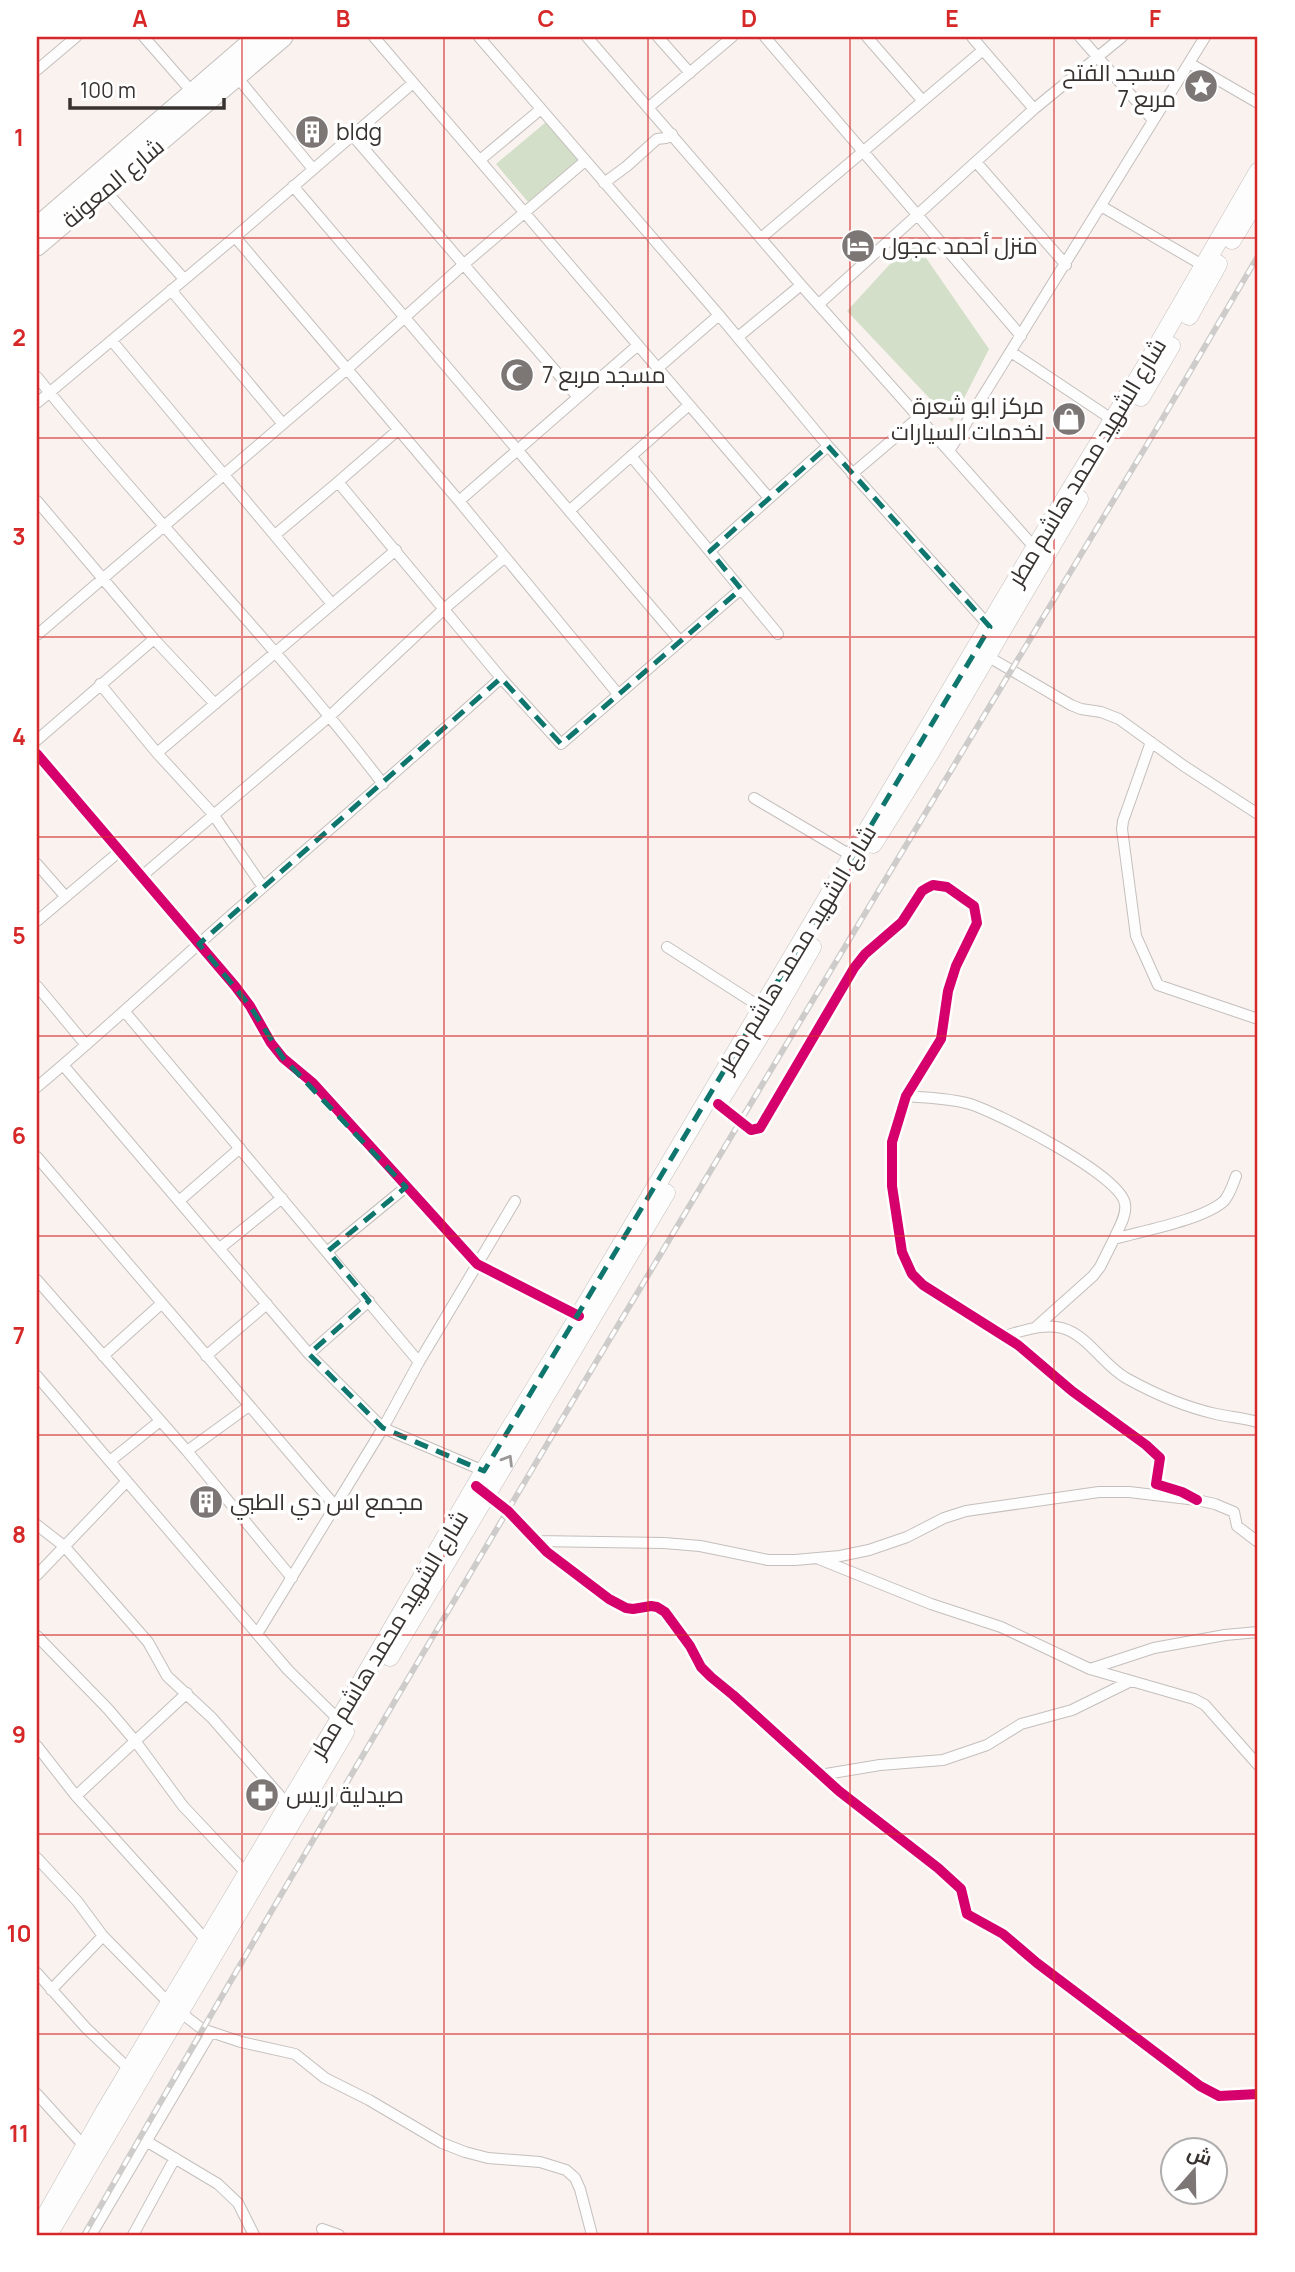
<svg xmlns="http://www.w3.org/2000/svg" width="1295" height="2272" viewBox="0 0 1295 2272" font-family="Manrope,Cairo,sans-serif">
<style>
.green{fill:#d3dfc8}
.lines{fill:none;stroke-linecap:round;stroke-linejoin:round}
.street-casing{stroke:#c4bfbc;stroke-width:12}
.primary-casing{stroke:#c4bfbc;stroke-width:19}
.highway-casing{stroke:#c4bfbc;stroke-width:21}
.street{stroke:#fefdfd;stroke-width:10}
.primary{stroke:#fefdfd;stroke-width:18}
.highway{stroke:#fefdfd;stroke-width:19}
.rail-casing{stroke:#ceccca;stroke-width:6}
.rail{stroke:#fff;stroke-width:3.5;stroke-dasharray:10;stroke-linecap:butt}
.cycleway-casing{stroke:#fff;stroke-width:15}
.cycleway{stroke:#d6006c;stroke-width:10}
.oneway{stroke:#9b9897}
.marked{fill:none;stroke:#0f766e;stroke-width:5;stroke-dasharray:14 9;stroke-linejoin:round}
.grid{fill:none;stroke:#d62828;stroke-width:2;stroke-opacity:0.55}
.labels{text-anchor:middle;stroke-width:7;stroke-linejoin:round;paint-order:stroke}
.poi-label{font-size:23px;fill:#383331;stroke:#fff;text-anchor:start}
.street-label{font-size:23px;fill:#383331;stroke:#fff}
.neatline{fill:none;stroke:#d62828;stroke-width:2.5}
.grid-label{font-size:23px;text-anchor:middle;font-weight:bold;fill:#d62828}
</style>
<rect width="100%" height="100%" fill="#f9f2ef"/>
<path class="green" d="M546,122L578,160L528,202L496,164Z
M913,239L989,349L952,422L847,311Z"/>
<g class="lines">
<g class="street-casing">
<path id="street" d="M144,37L193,93
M374,37L769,498
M479,37L719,315L828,446L990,627
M587,37L801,285L1035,548
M658,37L690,73
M765,37L1021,336
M867,37L922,100
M972,37L983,50
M1080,37L1153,120
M1189,63L1258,103
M37,70L76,37
M237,77L313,169
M649,107L732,37
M353,136L577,396
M480,160L541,109
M976,162L1066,265
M604,183L627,166L657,139L666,138L672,134
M293,186L679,640
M105,190L184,279
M1101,206L1204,266
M235,237L459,501L618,694
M761,238L983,50L1034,109
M171,290L282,423
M819,304L1034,109L1122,37
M738,337L801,285
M112,341L332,604
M1011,352L1113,420
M658,368L719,315
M37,377C149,516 275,643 383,784
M37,403L235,237L413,83
M398,430L338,482L501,678L561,744L741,589
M949,451L1205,37
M631,456L778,634
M852,474L919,417
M37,501L154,639L215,704
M459,501L638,345
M569,511L689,405
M275,535L338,482
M710,551L828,446
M37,635L346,370L463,265L585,161
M987,656L1071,705L1081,709L1101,712L1119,719L1184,766L1258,814
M100,684L157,753L213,814L263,887
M37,740L154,639
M1151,742L1123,821L1122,829L1136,936L1158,985L1258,1019
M157,753L396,550
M37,754L235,986L250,1006L271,1043L283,1058L313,1083L477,1264L579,1316
M754,798L852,856
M37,864L65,896
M142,876L331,715L444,609L504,558
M37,921L120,851
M667,947L762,1008
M37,986L86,1045
M125,1012L419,1362
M63,1065L309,1354L383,1428L484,1471
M37,1087C105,1030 170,969 237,910C325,833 414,757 501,678
M906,1096C927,1098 949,1098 970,1104C998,1113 1121,1175 1125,1204C1127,1216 1118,1229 1114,1239
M718,1104L751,1130L760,1128L854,968L865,954L902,922L922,891L927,888L933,885L947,887L974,906L977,923L956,966L948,991L941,1039L906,1096L892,1142V1186L902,1252L912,1274L923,1285L1018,1345L1072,1391L1146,1445L1160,1458L1156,1484L1182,1492L1197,1500
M37,1157L336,1507
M179,1201L240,1148
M220,1248L282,1198
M328,1251L406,1187
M37,1280L187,1451L292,1578
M1036,1327L1093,1276L1100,1267L1114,1239C1142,1231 1203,1220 1224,1201C1230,1194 1233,1184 1236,1176
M1004,1336C1023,1331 1043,1323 1062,1328C1088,1335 1103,1365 1126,1378C1153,1393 1185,1407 1216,1414C1230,1417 1244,1418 1258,1422
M309,1354L369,1301
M103,1356L161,1304
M206,1356L267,1304
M37,1376L288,1670L339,1720
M187,1451L249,1406
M110,1461L160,1421
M484,1491L508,1511L547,1552L609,1599L626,1608L633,1609L651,1606L657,1607L665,1612L690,1646L701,1667L711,1677L733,1695L839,1791L938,1868L961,1889L967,1914L1003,1934L1037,1963L1200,2086L1219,2096L1258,2094
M37,1525L64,1546L148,1642L167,1676L212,1718L288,1805
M537,1541L664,1543L700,1546L768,1560H795L840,1556L869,1550L907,1537L944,1518L966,1511L1099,1492H1129L1197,1500L1215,1504L1234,1512L1237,1526L1258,1542
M819,1559L931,1604L1001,1627L1090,1669L1194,1699L1205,1705L1258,1765
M37,1575L127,1481
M257,1634L383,1428L419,1362L515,1201
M37,1636L108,1709L136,1742L183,1806L247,1874
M1090,1669L1154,1648L1225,1635L1258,1632
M37,1746L76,1796L207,1941
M820,1775L880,1765L943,1760L987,1745L1021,1724L1072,1710L1131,1681
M76,1796L187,1693
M37,1858L77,1901L103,1936L169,2003
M37,1973L86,2028L130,2070
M51,1990L103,1936
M180,2012L202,2029L241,2042L295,2054L325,2078L369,2100L442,2143L465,2152L488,2158L540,2162L566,2170L575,2178L580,2189L592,2235
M37,2094L85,2147
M146,2141L218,2184L238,2203L254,2235
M322,2229L339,2235
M91,2235L211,2032
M133,2235L175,2158"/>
</g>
<g class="primary-casing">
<path id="primary" d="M1232,240L1258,197
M1189,316L1218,264
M1141,397L1171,346
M873,844L930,753L1079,499
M722,1097L774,1013L812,947
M390,1657L666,1193
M37,2231L105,2111L339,1720L484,1471L579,1316L1035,548L1144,369L1258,172
M48,2235L345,1732"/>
</g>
<g class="highway-casing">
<path id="highway" d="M37,227L257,37
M37,246L283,37"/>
</g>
<use href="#street" class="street"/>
<use href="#primary" class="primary"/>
<use href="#highway" class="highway"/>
<g class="rail-casing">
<path id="rail" d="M84,2235C432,1628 796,1029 1157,428L1258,256"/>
</g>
<use href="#rail" class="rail"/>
<g class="cycleway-casing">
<path id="cycleway" d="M37,754L235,986L250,1006L271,1043L283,1058L313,1083L477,1264L579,1316
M718,1104L751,1130L760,1128L854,968L865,954L902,922L922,891L927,888L933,885L947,887L974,906L977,923L956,966L948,991L941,1039L906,1096L892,1142V1186L902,1252L912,1274L923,1285L1018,1345L1072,1391L1146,1445L1160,1458L1156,1484L1182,1492L1197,1500
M476,1486L508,1511L547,1552L609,1599L626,1608L633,1609L651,1606L657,1607L665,1612L690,1646L701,1667L711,1677L733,1695L839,1791L938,1868L961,1889L967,1914L1003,1934L1037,1963L1200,2086L1219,2096L1258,2094"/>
</g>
<use href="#cycleway" class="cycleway"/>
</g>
<defs><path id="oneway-chevron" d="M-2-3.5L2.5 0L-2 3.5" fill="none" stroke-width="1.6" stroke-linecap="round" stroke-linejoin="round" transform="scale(1.75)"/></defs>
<use class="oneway" href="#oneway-chevron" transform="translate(508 1460) rotate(-59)"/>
<path class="marked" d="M828,446L990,627L484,1471L383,1428L309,1354L369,1301L328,1251L406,1187L283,1058L250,1006L199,944L501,678L561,744L741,589L710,551Z"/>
<path class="grid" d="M242,37V2235M444,37V2235M648,37V2235M850,37V2235M1054,37V2235M37,238H1258M37,438H1258M37,637H1258M37,837H1258M37,1036H1258M37,1236H1258M37,1435H1258M37,1635H1258M37,1834H1258M37,2034H1258"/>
<defs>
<g id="sight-disc" transform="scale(1.75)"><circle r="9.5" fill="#7c7674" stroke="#fff"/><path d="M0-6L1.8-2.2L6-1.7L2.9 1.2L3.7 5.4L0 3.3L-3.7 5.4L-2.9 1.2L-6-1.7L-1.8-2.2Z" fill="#fff"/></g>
<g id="building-disc" transform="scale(1.75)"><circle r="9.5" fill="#7c7674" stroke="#fff"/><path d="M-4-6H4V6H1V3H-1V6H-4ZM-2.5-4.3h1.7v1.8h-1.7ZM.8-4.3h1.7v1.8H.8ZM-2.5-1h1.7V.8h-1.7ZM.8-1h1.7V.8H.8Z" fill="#fff"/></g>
<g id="hotel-disc" transform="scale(1.75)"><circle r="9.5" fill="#7c7674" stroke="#fff"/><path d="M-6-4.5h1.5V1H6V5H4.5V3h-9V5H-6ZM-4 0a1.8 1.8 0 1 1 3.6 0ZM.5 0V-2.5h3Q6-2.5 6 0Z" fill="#fff"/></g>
<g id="mosque-disc" transform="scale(1.75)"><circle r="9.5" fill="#7c7674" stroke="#fff"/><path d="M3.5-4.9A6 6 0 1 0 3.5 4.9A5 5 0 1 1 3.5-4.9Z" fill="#fff"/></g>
<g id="shop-disc" transform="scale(1.75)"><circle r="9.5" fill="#7c7674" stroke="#fff"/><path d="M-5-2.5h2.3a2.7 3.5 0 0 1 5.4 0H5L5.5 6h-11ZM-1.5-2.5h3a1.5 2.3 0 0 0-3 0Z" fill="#fff"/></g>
<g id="pharmacy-disc" transform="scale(1.75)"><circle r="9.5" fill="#7c7674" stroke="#fff"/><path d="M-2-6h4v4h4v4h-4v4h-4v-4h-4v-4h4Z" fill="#fff"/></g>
</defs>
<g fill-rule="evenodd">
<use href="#sight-disc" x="1201" y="86"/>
<use href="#building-disc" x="312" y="132"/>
<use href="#hotel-disc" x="858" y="246"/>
<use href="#mosque-disc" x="517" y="375"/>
<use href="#shop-disc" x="1069" y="419"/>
<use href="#building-disc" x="206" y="1502"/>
<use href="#pharmacy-disc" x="262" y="1795"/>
</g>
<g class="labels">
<g class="poi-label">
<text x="1176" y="81" text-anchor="end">مسجد الفتح<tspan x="1176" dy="26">مربع 7</tspan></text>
<text x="336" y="140">bldg</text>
<text x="882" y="254">منزل أحمد عجول</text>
<text x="542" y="383">مسجد مربع 7</text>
<text x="1044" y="414" text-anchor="end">مركز ابو شعرة<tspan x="1044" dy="26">لخدمات السيارات</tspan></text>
<text x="230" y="1510">مجمع اس دي الطبي</text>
<text x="286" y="1803">صيدلية اريس</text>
</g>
<g class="street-label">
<text transform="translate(113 183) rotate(-40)" y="8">شارع المعونة</text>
<text transform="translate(1087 462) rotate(-59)" y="8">شارع الشهيد محمد هاشم مطر</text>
<text transform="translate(797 949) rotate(-59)" y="8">شارع الشهيد محمد هاشم مطر</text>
<text transform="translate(389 1634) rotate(-59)" y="8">شارع الشهيد محمد هاشم مطر</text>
</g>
</g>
<rect width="1295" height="2272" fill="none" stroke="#ffffff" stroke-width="77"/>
<g transform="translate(1194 2171) rotate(20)"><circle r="33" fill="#ffffff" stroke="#afadad" stroke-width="2"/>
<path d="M0-5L12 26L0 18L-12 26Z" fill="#7c7674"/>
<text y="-10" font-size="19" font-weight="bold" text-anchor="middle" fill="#383331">ش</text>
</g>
<path d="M70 98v10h154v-10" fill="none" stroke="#383331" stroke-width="3.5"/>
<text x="80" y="98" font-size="21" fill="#383331" stroke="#ffffff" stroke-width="5" paint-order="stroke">100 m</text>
<rect x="38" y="38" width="1218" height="2196" class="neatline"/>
<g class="grid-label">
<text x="140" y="27">A</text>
<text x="343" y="27">B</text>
<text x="546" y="27">C</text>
<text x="749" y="27">D</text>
<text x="952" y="27">E</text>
<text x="1155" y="27">F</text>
<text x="19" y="146">1</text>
<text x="19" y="346">2</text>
<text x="19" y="545">3</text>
<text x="19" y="745">4</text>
<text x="19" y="944">5</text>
<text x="19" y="1144">6</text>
<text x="19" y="1344">7</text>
<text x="19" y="1543">8</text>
<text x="19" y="1743">9</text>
<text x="19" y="1942">10</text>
<text x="19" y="2142">11</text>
</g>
</svg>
